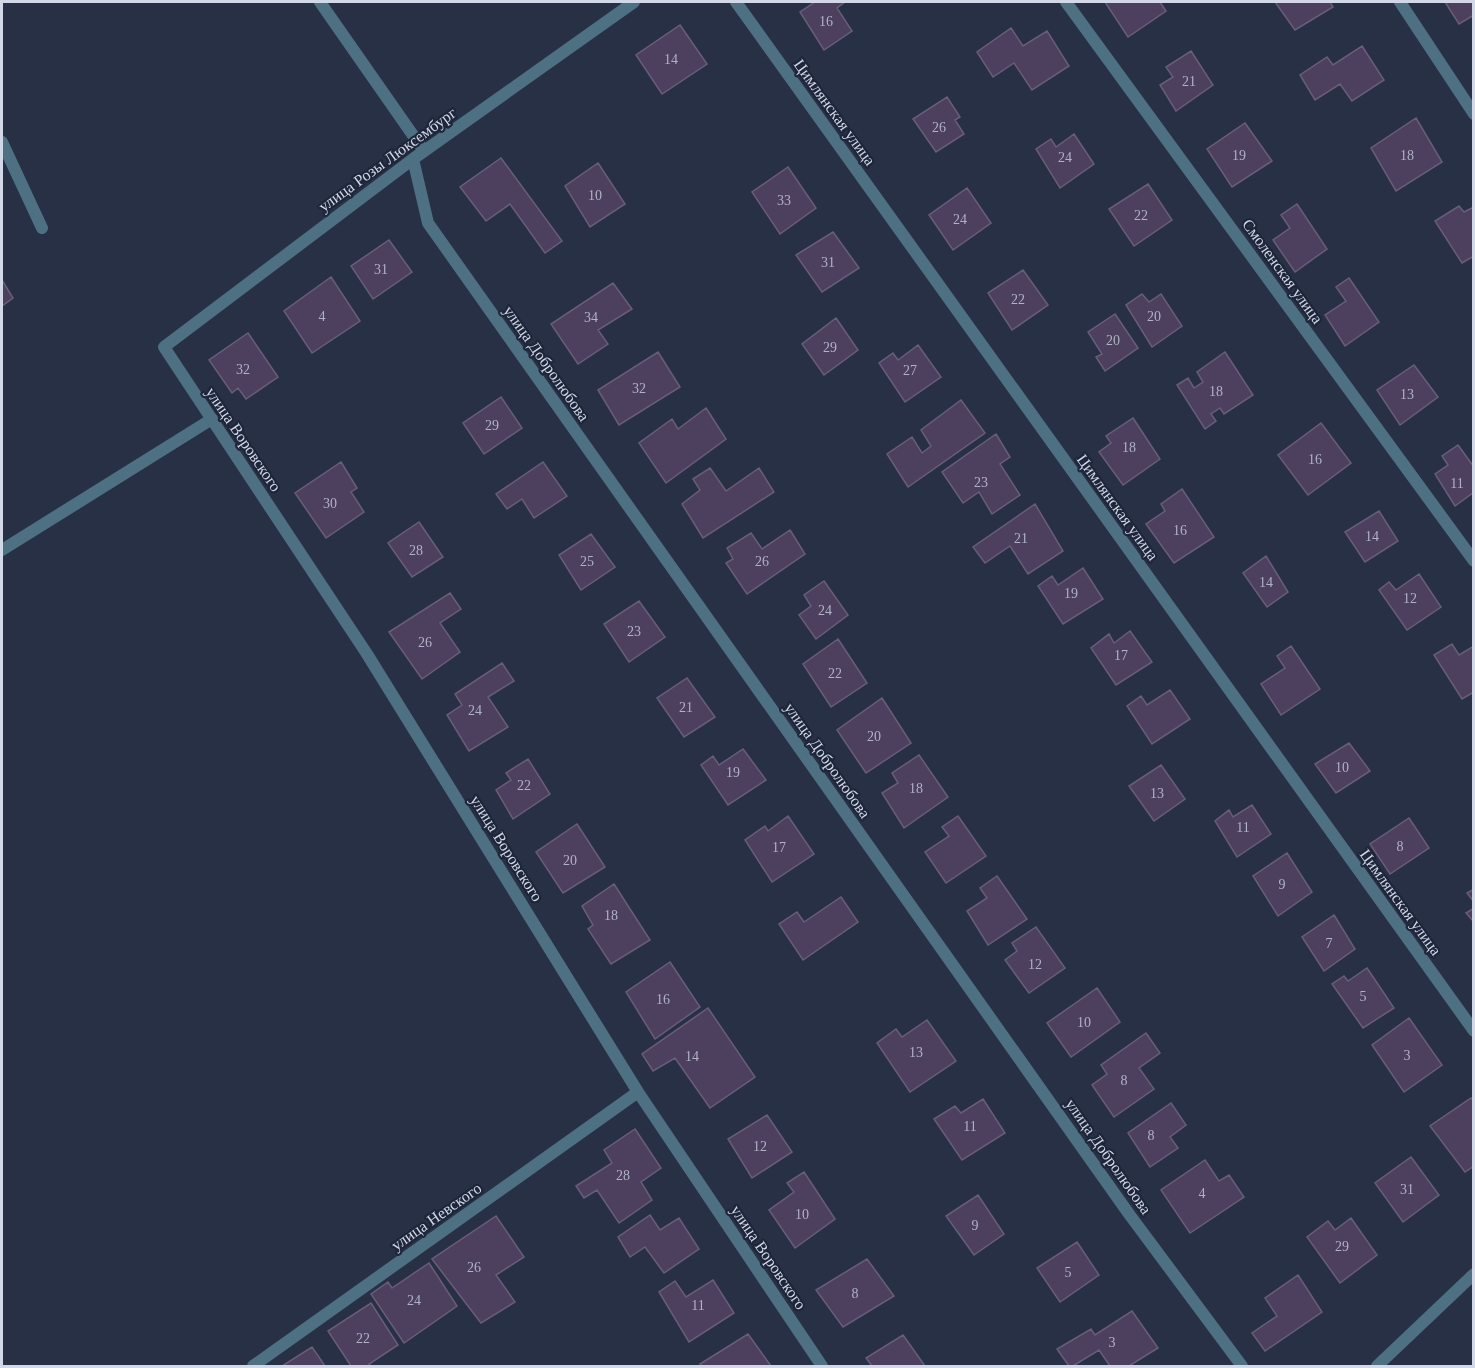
<svg xmlns="http://www.w3.org/2000/svg" width="1475" height="1368" viewBox="0 0 1475 1368" font-family="Georgia,serif">
<style>
.building{fill:#4c405e;stroke:#685e78;stroke-width:1.5}
.lines{fill:none;stroke-linecap:round;stroke-linejoin:round}
.service{stroke:#4d7083;stroke-width:12}
.minor{stroke:#4d7083;stroke-width:12}
.labels{text-anchor:middle;stroke-width:4.5;stroke-linejoin:round;paint-order:stroke}
.number-label{font-size:14px;fill:#b0b2c5}
.street-label{font-size:16px;fill:#d2d8e7;stroke:#1e263b}
</style>
<rect width="100%" height="100%" fill="#283046"/>
<path class="building" d="M815,2H845L837,8L852,31L824,50L800,12Z
M1105,2H1160L1166,11L1128,37Z
M1275,2H1330L1333,7L1295,30Z
M1445,2H1474V15L1459,24Z
M680,25L707,64L662,94L636,55Z
M1011,28L1023,46L1047,31L1069,66L1032,90L1014,63L993,77L977,52Z
M1362,46L1384,80L1352,101L1340,84L1315,100L1300,75L1327,57L1333,65Z
M1191,51L1213,85L1176,111L1160,85L1173,77L1166,67Z
M947,97L960,117L955,120L964,134L936,152L913,119Z
M1416,118L1442,162L1396,191L1371,148Z
M1245,123L1272,161L1232,187L1207,149Z
M1074,134L1094,164L1060,188L1036,149L1051,139L1056,147Z
M501,158L562,241L545,253L510,204L486,221L460,187Z
M598,163L625,204L590,227L565,186Z
M788,167L816,208L780,234L752,192Z
M1148,184L1172,220L1134,246L1109,209Z
M967,188L991,223L953,250L929,215Z
M1297,204L1327,249L1295,272L1273,240L1290,228L1281,215Z
M1459,206L1464,212L1474,207V256L1462,263L1435,221Z
M833,232L859,268L822,292L796,255Z
M389,240L412,272L373,299L351,266Z
M1023,270L1048,305L1012,330L988,293Z
M331,277L360,321L312,353L284,311Z
M1349,278L1379,322L1345,346L1325,315L1346,301L1336,287Z
M2,280L13,298L2,306Z
M613,283L632,309L598,330L608,344L578,364L551,324Z
M1142,294L1149,302L1161,294L1182,326L1152,347L1126,305Z
M1115,314L1138,348L1105,371L1096,357L1102,354L1088,332Z
M836,318L858,350L824,375L802,344Z
M248,333L278,377L246,399L238,388L232,393L209,360Z
M918,345L941,377L905,402L879,363L893,353L898,360Z
M658,352L680,387L619,425L598,390Z
M1225,352L1253,395L1224,414L1220,408L1211,414L1216,421L1205,429L1177,385L1188,378L1194,388L1203,382L1197,372Z
M1414,365L1438,397L1400,425L1377,390Z
M501,397L522,428L484,454L463,423Z
M961,400L985,433L908,487L887,454L912,437L922,453L931,446L921,430Z
M706,408L726,439L666,483L639,443L672,419L678,429Z
M1133,418L1160,459L1123,485L1099,452L1111,443L1106,436Z
M1321,423L1351,463L1308,495L1278,455Z
M996,434L1010,457L1000,464L1020,495L992,514L979,492L963,503L942,472Z
M1458,445L1474,467V492L1455,506L1435,474L1448,465L1442,456Z
M341,462L357,488L351,492L364,512L326,538L295,493Z
M543,462L567,496L534,518L522,499L507,509L496,494Z
M710,468L726,491L759,468L774,492L703,538L682,504L700,490L693,479Z
M1182,489L1214,537L1174,563L1146,524L1165,511L1161,504Z
M1035,504L1063,551L1028,574L1010,546L985,563L973,547Z
M1379,511L1398,541L1365,562L1345,532Z
M419,522L443,557L412,577L388,543Z
M790,530L805,554L747,594L726,563L733,559L727,548L751,533L762,549Z
M591,534L615,567L581,590L559,555Z
M1266,556L1288,592L1267,607L1243,573Z
M1083,568L1103,599L1063,624L1038,586L1052,576L1058,585Z
M1419,574L1441,607L1407,630L1379,590L1389,582L1396,590Z
M824,581L848,615L816,639L799,615L811,606L804,595Z
M450,593L461,609L440,623L460,652L422,679L389,632Z
M639,601L665,637L629,662L604,624Z
M1130,631L1152,662L1116,685L1091,648L1109,634L1114,643Z
M838,639L867,683L831,707L803,664Z
M1452,644L1459,655L1474,646V692L1462,699L1434,655Z
M1291,646L1320,689L1281,715L1261,684L1285,668L1277,656Z
M502,663L514,681L488,697L508,727L469,751L447,715L462,705L455,694Z
M687,678L715,717L684,737L657,698Z
M1170,690L1190,719L1152,744L1127,706L1141,696L1147,705Z
M882,698L911,743L866,773L837,730Z
M1349,743L1370,771L1336,793L1315,764Z
M743,749L766,780L728,805L701,765L713,756L719,765Z
M919,755L948,797L904,828L882,793L898,783L892,773Z
M528,759L550,794L513,819L496,790L511,780L506,773Z
M1161,765L1185,799L1154,821L1129,786Z
M1252,805L1271,834L1237,857L1215,821L1229,810L1233,817Z
M788,816L814,854L772,882L745,840L765,826L768,831Z
M958,816L986,856L946,883L925,852L949,836L942,827Z
M1409,818L1429,848L1390,874L1370,844Z
M577,824L605,867L563,893L536,852Z
M1287,853L1312,892L1278,916L1253,876Z
M997,876L1027,919L988,945L967,911L987,898L980,888Z
M614,884L650,940L611,964L588,929L593,925L582,906Z
M1474,889V902L1467,893Z
M841,897L858,922L803,960L779,924L797,912L804,922Z
M1474,908V922L1466,913Z
M1334,915L1355,949L1324,971L1302,937Z
M1036,927L1065,968L1029,993L1005,960L1017,951L1012,943Z
M670,962L700,1007L655,1039L626,992Z
M1367,968L1394,1008L1363,1028L1332,984L1344,976L1348,981Z
M1097,988L1120,1022L1071,1057L1047,1023Z
M708,1008L755,1077L710,1108L675,1058L653,1071L642,1054Z
M1409,1018L1442,1065L1404,1092L1372,1045Z
M927,1020L956,1061L910,1092L877,1043L896,1029L902,1037Z
M1146,1033L1160,1053L1139,1068L1154,1089L1114,1117L1092,1085L1107,1074L1101,1065Z
M1471,1098L1474,1101V1166L1465,1172L1430,1126Z
M983,1099L1005,1133L962,1160L934,1119L955,1106L961,1113Z
M1171,1103L1186,1125L1170,1137L1178,1148L1150,1167L1128,1133Z
M767,1115L792,1152L752,1178L728,1139Z
M635,1129L661,1168L641,1182L652,1200L619,1223L597,1190L584,1198L576,1186L612,1163L604,1150Z
M1411,1157L1439,1195L1403,1222L1375,1183Z
M1205,1160L1219,1181L1229,1175L1244,1197L1190,1233L1161,1190Z
M804,1172L835,1219L795,1248L769,1210L794,1192L787,1183Z
M978,1195L1004,1234L974,1255L946,1216Z
M650,1215L660,1230L679,1218L699,1249L664,1273L645,1247L630,1257L618,1237Z
M496,1216L524,1257L496,1275L515,1302L481,1323L432,1259Z
M1351,1218L1377,1255L1340,1283L1307,1237L1328,1221L1335,1230Z
M1077,1242L1099,1275L1060,1302L1037,1268Z
M867,1259L894,1296L843,1327L816,1290Z
M429,1263L457,1306L404,1343L371,1294L388,1282L392,1288Z
M1298,1275L1322,1312L1265,1351L1252,1333L1277,1316L1265,1298Z
M713,1280L734,1313L689,1342L659,1292L675,1281L686,1297Z
M371,1303L398,1345L369,1364L371,1366H351L328,1331Z
M1132,1311L1158,1348L1129,1366H1110L1099,1350L1073,1366H1069L1057,1349L1091,1329L1095,1335Z
M748,1334L771,1366H702L700,1364Z
M903,1335L925,1366H872L866,1358Z
M312,1347L325,1366H282Z"/>
<g class="lines">
<path class="service" d="M320,2L424,151
M2,142L42,228
M2,550L212,419"/>
<path class="minor" d="M634,2L413,159L164,347L367,654L638,1092L822,1366
M736,2L1474,1031
M1066,2L1474,561
M1400,2L1474,114
M413,159L428,223L1129,1214L1242,1366
M253,1366L638,1092
M1377,1366L1474,1274"/>
</g>
<g class="labels">
<g class="number-label">
<text x="826" y="26">16</text>
<text x="671" y="64">14</text>
<text x="1189" y="86">21</text>
<text x="939" y="132">26</text>
<text x="1239" y="160">19</text>
<text x="1407" y="160">18</text>
<text x="1065" y="162">24</text>
<text x="595" y="200">10</text>
<text x="784" y="205">33</text>
<text x="1141" y="220">22</text>
<text x="960" y="224">24</text>
<text x="828" y="267">31</text>
<text x="381" y="274">31</text>
<text x="1018" y="304">22</text>
<text x="322" y="321">4</text>
<text x="1154" y="321">20</text>
<text x="591" y="322">34</text>
<text x="1113" y="345">20</text>
<text x="830" y="352">29</text>
<text x="243" y="374">32</text>
<text x="910" y="375">27</text>
<text x="639" y="393">32</text>
<text x="1216" y="396">18</text>
<text x="1407" y="399">13</text>
<text x="492" y="430">29</text>
<text x="1129" y="452">18</text>
<text x="1315" y="464">16</text>
<text x="981" y="487">23</text>
<text x="1457" y="488">11</text>
<text x="330" y="508">30</text>
<text x="1180" y="535">16</text>
<text x="1372" y="541">14</text>
<text x="1021" y="543">21</text>
<text x="416" y="555">28</text>
<text x="587" y="566">25</text>
<text x="762" y="566">26</text>
<text x="1266" y="587">14</text>
<text x="1071" y="598">19</text>
<text x="1410" y="603">12</text>
<text x="825" y="615">24</text>
<text x="634" y="636">23</text>
<text x="425" y="647">26</text>
<text x="1121" y="660">17</text>
<text x="835" y="678">22</text>
<text x="686" y="712">21</text>
<text x="475" y="715">24</text>
<text x="874" y="741">20</text>
<text x="1342" y="772">10</text>
<text x="733" y="777">19</text>
<text x="524" y="790">22</text>
<text x="916" y="793">18</text>
<text x="1157" y="798">13</text>
<text x="1243" y="832">11</text>
<text x="1400" y="851">8</text>
<text x="779" y="852">17</text>
<text x="570" y="865">20</text>
<text x="1282" y="889">9</text>
<text x="611" y="920">18</text>
<text x="1329" y="948">7</text>
<text x="1035" y="969">12</text>
<text x="1363" y="1001">5</text>
<text x="663" y="1004">16</text>
<text x="1084" y="1027">10</text>
<text x="916" y="1057">13</text>
<text x="1407" y="1060">3</text>
<text x="692" y="1061">14</text>
<text x="1124" y="1085">8</text>
<text x="970" y="1131">11</text>
<text x="1151" y="1140">8</text>
<text x="760" y="1151">12</text>
<text x="623" y="1180">28</text>
<text x="1407" y="1194">31</text>
<text x="1202" y="1198">4</text>
<text x="802" y="1219">10</text>
<text x="975" y="1230">9</text>
<text x="1342" y="1251">29</text>
<text x="474" y="1272">26</text>
<text x="1068" y="1277">5</text>
<text x="855" y="1298">8</text>
<text x="414" y="1305">24</text>
<text x="698" y="1310">11</text>
<text x="363" y="1343">22</text>
<text x="1112" y="1347">3</text>
</g>
<g class="street-label">
<text transform="translate(835 112) rotate(54)" y="6">Цимлянская улица</text>
<text transform="translate(387 159) rotate(-36)" y="6">улица Розы Люксембург</text>
<text transform="translate(1283 271) rotate(54)" y="6">Смоленская улица</text>
<text transform="translate(547 363) rotate(55)" y="6">улица Добролюбова</text>
<text transform="translate(244 439) rotate(56)" y="6">улица Воровского</text>
<text transform="translate(1118 507) rotate(54)" y="6">Цимлянская улица</text>
<text transform="translate(828 760) rotate(55)" y="6">улица Добролюбова</text>
<text transform="translate(507 848) rotate(58)" y="6">улица Воровского</text>
<text transform="translate(1401 902) rotate(54)" y="6">Цимлянская улица</text>
<text transform="translate(1109 1156) rotate(55)" y="6">улица Добролюбова</text>
<text transform="translate(436 1216) rotate(-35)" y="6">улица Невского</text>
<text transform="translate(769 1257) rotate(56)" y="6">улица Воровского</text>
</g>
</g>
<rect width="1475" height="1368" fill="none" stroke="#d2d8e7" stroke-width="6"/>
</svg>
